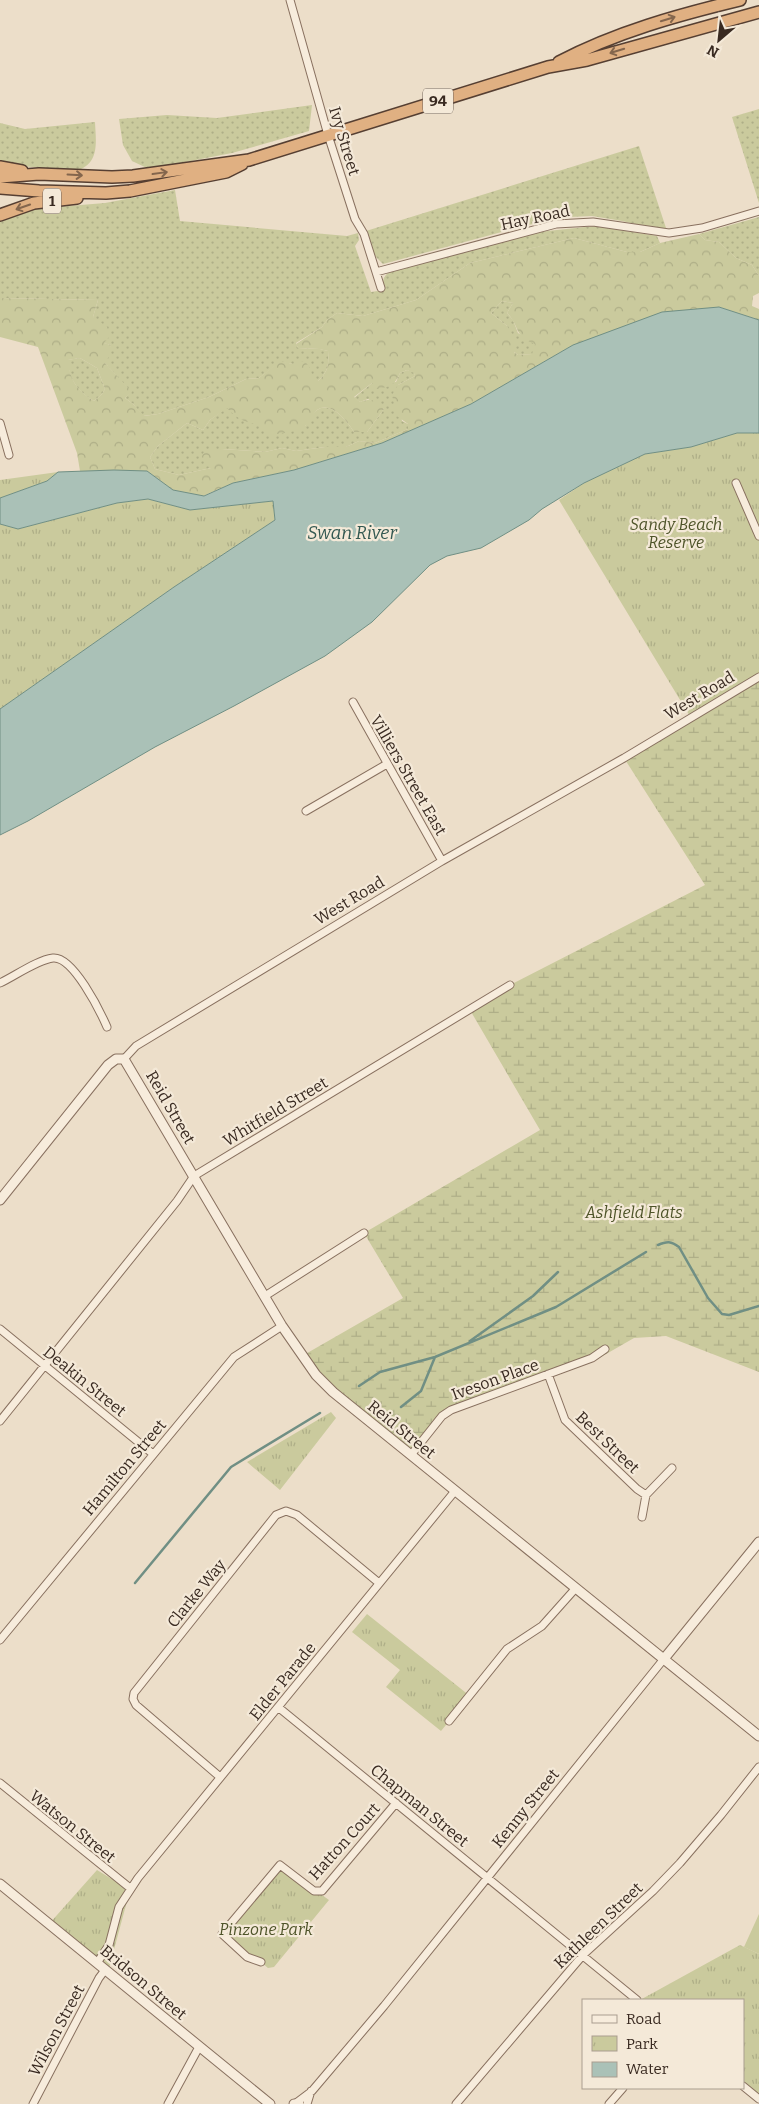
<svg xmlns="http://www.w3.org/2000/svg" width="759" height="2104" viewBox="0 0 759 2104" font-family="Bitter,serif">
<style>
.grass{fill:url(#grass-dots)}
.forest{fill:url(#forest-crowns);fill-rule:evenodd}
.wetland{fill:url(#wetland-marsh)}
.park{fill:url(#park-tufts)}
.garden{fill:#caca9d}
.water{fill:#aac1b7;stroke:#708f84}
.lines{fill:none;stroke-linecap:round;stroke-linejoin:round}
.stream{stroke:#708f84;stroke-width:2.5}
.minor-casing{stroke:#88705f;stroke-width:9}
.tertiary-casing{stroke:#88705f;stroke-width:11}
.trunk-casing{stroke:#563f32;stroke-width:14}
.minor{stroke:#f7ecdc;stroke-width:7}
.tertiary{stroke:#f7ecdc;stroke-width:9}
.trunk{stroke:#e0b082;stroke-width:11}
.oneway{stroke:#84664d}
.labels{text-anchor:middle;stroke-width:4.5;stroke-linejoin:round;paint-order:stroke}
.shield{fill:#f4e9d8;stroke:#716358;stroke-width:1}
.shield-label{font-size:15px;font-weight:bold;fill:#392a21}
.street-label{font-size:16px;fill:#392a21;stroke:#f4e9d8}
.park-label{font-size:16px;font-style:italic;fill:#4e5429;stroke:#f4e9d8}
.water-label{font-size:18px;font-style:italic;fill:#325851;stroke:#f4e9d8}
</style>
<defs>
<pattern id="grass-dots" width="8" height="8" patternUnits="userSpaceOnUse" patternTransform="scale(1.25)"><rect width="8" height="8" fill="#caca9d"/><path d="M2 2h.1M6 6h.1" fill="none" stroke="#aeae87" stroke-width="1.8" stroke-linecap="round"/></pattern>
<pattern id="forest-crowns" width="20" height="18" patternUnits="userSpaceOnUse" patternTransform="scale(1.25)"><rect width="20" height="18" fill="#caca9d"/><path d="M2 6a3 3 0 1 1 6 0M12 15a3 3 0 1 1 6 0" fill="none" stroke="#aeae87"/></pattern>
<pattern id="wetland-marsh" width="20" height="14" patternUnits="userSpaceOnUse" patternTransform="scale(1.25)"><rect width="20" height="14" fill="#caca9d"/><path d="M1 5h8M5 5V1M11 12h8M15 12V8" fill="none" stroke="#aeae87"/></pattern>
<pattern id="park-tufts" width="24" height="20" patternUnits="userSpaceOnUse" patternTransform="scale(1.25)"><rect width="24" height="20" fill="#caca9d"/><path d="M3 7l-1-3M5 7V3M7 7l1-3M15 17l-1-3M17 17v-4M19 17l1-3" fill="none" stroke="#aeae87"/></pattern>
</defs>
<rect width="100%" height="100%" fill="#ecdec9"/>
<path class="grass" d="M312,105L309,131L232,153L149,169L132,161L123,145L119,119L167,115L217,118Z
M759,109V203L732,117Z
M95,122C96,143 100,165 75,171L0,164V123L25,129Z
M639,146L666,228H652L622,221L592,216L569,217L528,225L383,264L373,254L366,231Z
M175,190L180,221L347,236L358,233L359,240L355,246L371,292L384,290C382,279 383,276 393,269L538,232L595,226L657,236L660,243L640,252H627L574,238L470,263L416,300L363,316L337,313L327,320L322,327L296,343L298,348L320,349L328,351C329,365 328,372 318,381H312L293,364L280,362L259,378L246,379L209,397L158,414L143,416L133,404L125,398L131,392L104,362L111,345L103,343L93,317L98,300L0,298V219L32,209L105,203Z
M759,217V276L752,265L736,258L719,242L705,240L699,234Z
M502,301L513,303L507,313L513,320L518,333L536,344L533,354L518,355L513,351L507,326L491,313Z
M80,358L97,368L105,389L102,394L94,401C77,391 70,380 67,360Z
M407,370L414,372L415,376L398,385L402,421L408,424V429L375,443L359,441L346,447H325L296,451L282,448L265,452L222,449L211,468L179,475L155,469L150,457L158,446L187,423L203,430L210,420L227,407C247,430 277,425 305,426C308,422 312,413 317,410C331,400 348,422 354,432H367L384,409L368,399L360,402L354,398L372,383L396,382L400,373Z"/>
<path class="forest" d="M699,234L705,240L719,242L736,258L752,265L759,276V293L753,296L752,306L759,309V320L719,307L573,345L471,404L382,443L294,470L233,483L203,496L173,490L147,471H80L77,453L38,347L0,337V298L98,300L93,317L107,327L110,336L104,343L111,345L110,355L105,363L132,392L125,398L133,404L144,416L158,414L209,397L246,379L259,378L280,361L293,364L304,361C311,367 312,372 312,380L318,381C328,372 329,365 328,351L319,349L298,348L296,344L322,327L327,320L337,313L363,316L416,300L470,263L574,238L627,252H640L660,243ZM502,301L513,303L507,313C521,328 513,336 535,344L532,354L518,355L514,352L518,343L507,326L491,313ZM80,358L97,368L105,389L102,394L94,401C77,390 70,381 68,360ZM407,370L414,373L415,376L398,385L392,395L397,416L408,424V429L375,443L359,441L346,447H325L296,451L282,448L265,452L222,449L205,451L201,456L211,468L179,475L155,469L150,457L158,446L187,423L203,430L210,420L227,408C237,419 246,423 261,425L267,434C276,435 297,432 305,426C310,423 312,414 317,410C331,400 348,422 354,432H367L384,409C376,400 371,398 360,402L354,397L372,383L377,389C390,387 395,385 400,373Z"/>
<path class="wetland" d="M759,677V1372L666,1336L634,1338L594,1361L457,1408L444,1418L413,1457L333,1392L302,1356L403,1298L364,1233L540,1130L470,1010L510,985L705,885L624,758Z"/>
<path class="park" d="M737,433H759V677L691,718L559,500L584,483L645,454L691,447Z
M58,472L47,481L0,498V480Z
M148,499L190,510L273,501L275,520L174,587L0,709V524L18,529L117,503Z
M331,1412L336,1418L280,1490L247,1462Z
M367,1614L470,1696L441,1731L386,1687L400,1670L352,1632Z
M280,1865L329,1900L274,1967L268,1968L261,1962L247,1957L222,1934Z
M97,1870L130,1890L108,1972L49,1924Z
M740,1945L759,1954V2099L743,2086V2000H640Z"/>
<path class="garden" d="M759,1914V1954L744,1947Z"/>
<path class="water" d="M719,307L759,320V433H737L691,447L645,454L584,483L542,509L529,520L481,548L447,556L430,565L372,622L325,656L234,706L155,747L28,821L0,835V709L174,587L275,520L273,501L190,510L148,499L117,503L18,529L0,524V498L47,481L58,472L114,470L147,471L173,490L204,496L233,483L294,470L382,443L471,404L573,345L662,312Z"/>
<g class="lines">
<path class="stream" d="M658,1245C667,1241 671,1241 679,1247L708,1298L722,1314L729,1315L759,1306
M470,1341L533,1296L558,1272
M359,1386L380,1372L435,1357L556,1307L646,1252
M401,1407L421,1391L435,1357
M135,1583L231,1467L320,1413"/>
<g class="minor-casing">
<path id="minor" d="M290,0L328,135L355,219L364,234L381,288
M376,272L556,224L593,222L669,233L702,228L759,211
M0,423L9,455
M736,483L759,536
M353,702L442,861
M306,811L387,764
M0,983C15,976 37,960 53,958C73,956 100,1011 107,1027
M124,1059L136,1046L442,861L624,758L759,677
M265,1296L364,1233
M0,1329L153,1454
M548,1374L565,1420L637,1489L646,1495L642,1517
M0,1421L177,1201L194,1176L510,985
M411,1455L442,1416L451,1410L592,1358L605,1349
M646,1495L672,1468
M0,1640L234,1357L282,1326
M278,1707L637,2000
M449,1721L507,1649L542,1626L575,1589
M220,1777L136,1705L133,1699L134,1693L276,1515L286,1511L297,1515L379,1583
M0,1783L130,1888
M261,1962L247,1957L222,1934L280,1865L314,1891H322L396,1803
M97,1963L109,1945L119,1907L138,1878L455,1491
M743,2086L759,2099
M296,2103L312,2091L384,2006L663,1660
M33,2104L99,1978L105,1970
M168,2104L199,2047
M307,2104L311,2091
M456,2104L583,1955L653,1891L680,1863L721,1815L759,1767
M609,2104L623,2088"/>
</g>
<g class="tertiary-casing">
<path id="tertiary" d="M0,1200L108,1065L116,1059H124L282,1326L316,1375L333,1392L411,1455L759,1736
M663,1660L759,1542
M0,1884L270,2104
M294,2104H299"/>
</g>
<g class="trunk-casing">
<path id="trunk" d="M559,62C616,32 678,15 740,0
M0,167L22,171
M0,177L39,174L112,177L133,176L249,160L548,67L587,60L759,12
M0,188L39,191L106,193L130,191L226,172L242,164
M0,215L34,203L77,198"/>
</g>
<use href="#minor" class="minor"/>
<use href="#tertiary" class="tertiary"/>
<use href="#trunk" class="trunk"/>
</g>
<defs><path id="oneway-shaft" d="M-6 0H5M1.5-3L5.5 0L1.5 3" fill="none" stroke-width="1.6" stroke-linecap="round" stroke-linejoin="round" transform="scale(1.25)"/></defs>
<g class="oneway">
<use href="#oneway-shaft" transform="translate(668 19) rotate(-17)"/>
<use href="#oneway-shaft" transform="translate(617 51) rotate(163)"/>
<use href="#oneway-shaft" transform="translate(160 173) rotate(-8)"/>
<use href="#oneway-shaft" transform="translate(75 175) rotate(3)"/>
<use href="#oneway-shaft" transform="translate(23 207) rotate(161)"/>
</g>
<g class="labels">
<g class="shield">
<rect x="423" y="88.5" width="30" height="25" rx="4"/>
<rect x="43" y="188.5" width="18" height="25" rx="4"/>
</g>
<g class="shield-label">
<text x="438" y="106">94</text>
<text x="52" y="206">1</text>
</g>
<g class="street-label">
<text transform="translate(345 141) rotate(73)" y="6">Ivy Street</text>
<text transform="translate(535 217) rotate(-12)" y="6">Hay Road</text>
<text transform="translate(699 695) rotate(-31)" y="6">West Road</text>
<text transform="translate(409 775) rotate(60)" y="6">Villiers Street East</text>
<text transform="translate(349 900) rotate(-31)" y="6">West Road</text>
<text transform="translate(171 1107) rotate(60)" y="6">Reid Street</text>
<text transform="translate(275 1111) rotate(-31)" y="6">Whitfield Street</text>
<text transform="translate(495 1379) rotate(-20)" y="6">Iveson Place</text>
<text transform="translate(85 1381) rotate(39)" y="6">Deakin Street</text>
<text transform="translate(402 1429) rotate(39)" y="6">Reid Street</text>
<text transform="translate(608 1442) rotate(44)" y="6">Best Street</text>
<text transform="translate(124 1467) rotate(-50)" y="6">Hamilton Street</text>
<text transform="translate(196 1593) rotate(-51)" y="6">Clarke Way</text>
<text transform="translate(282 1681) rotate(-51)" y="6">Elder Parade</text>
<text transform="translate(420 1805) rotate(39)" y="6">Chapman Street</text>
<text transform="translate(525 1808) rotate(-51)" y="6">Kenny Street</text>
<text transform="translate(73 1826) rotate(39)" y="6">Watson Street</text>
<text transform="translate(344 1841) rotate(-48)" y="6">Hatton Court</text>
<text transform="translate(598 1925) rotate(-44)" y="6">Kathleen Street</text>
<text transform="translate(144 1982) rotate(40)" y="6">Bridson Street</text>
<text transform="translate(56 2030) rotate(-62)" y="6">Wilson Street</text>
</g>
<g class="park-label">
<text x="676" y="530">Sandy Beach<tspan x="676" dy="18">Reserve</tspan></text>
<text x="634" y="1218">Ashfield Flats</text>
<text x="266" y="1935">Pinzone Park</text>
</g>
<g class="water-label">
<text x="352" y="539">Swan River</text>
</g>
</g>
<rect x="582" y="1999" width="162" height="90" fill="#f4e9d8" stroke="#a99d8f"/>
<rect x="592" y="2015" width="25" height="8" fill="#f7ecdc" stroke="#a99d8f"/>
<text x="626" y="2024" font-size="15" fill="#392a21">Road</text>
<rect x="592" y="2036" width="25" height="15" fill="url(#park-tufts)" stroke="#a99d8f"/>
<text x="626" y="2049" font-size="15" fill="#392a21">Park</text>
<rect x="592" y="2062" width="25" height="15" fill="#aac1b7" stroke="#a99d8f"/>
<text x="626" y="2074" font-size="15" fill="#392a21">Water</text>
<g transform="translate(719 40) rotate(208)" stroke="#f4e9d8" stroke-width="4" paint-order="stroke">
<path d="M0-4L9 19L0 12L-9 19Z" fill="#392a21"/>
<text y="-8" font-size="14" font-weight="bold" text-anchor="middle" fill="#392a21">N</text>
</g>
</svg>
